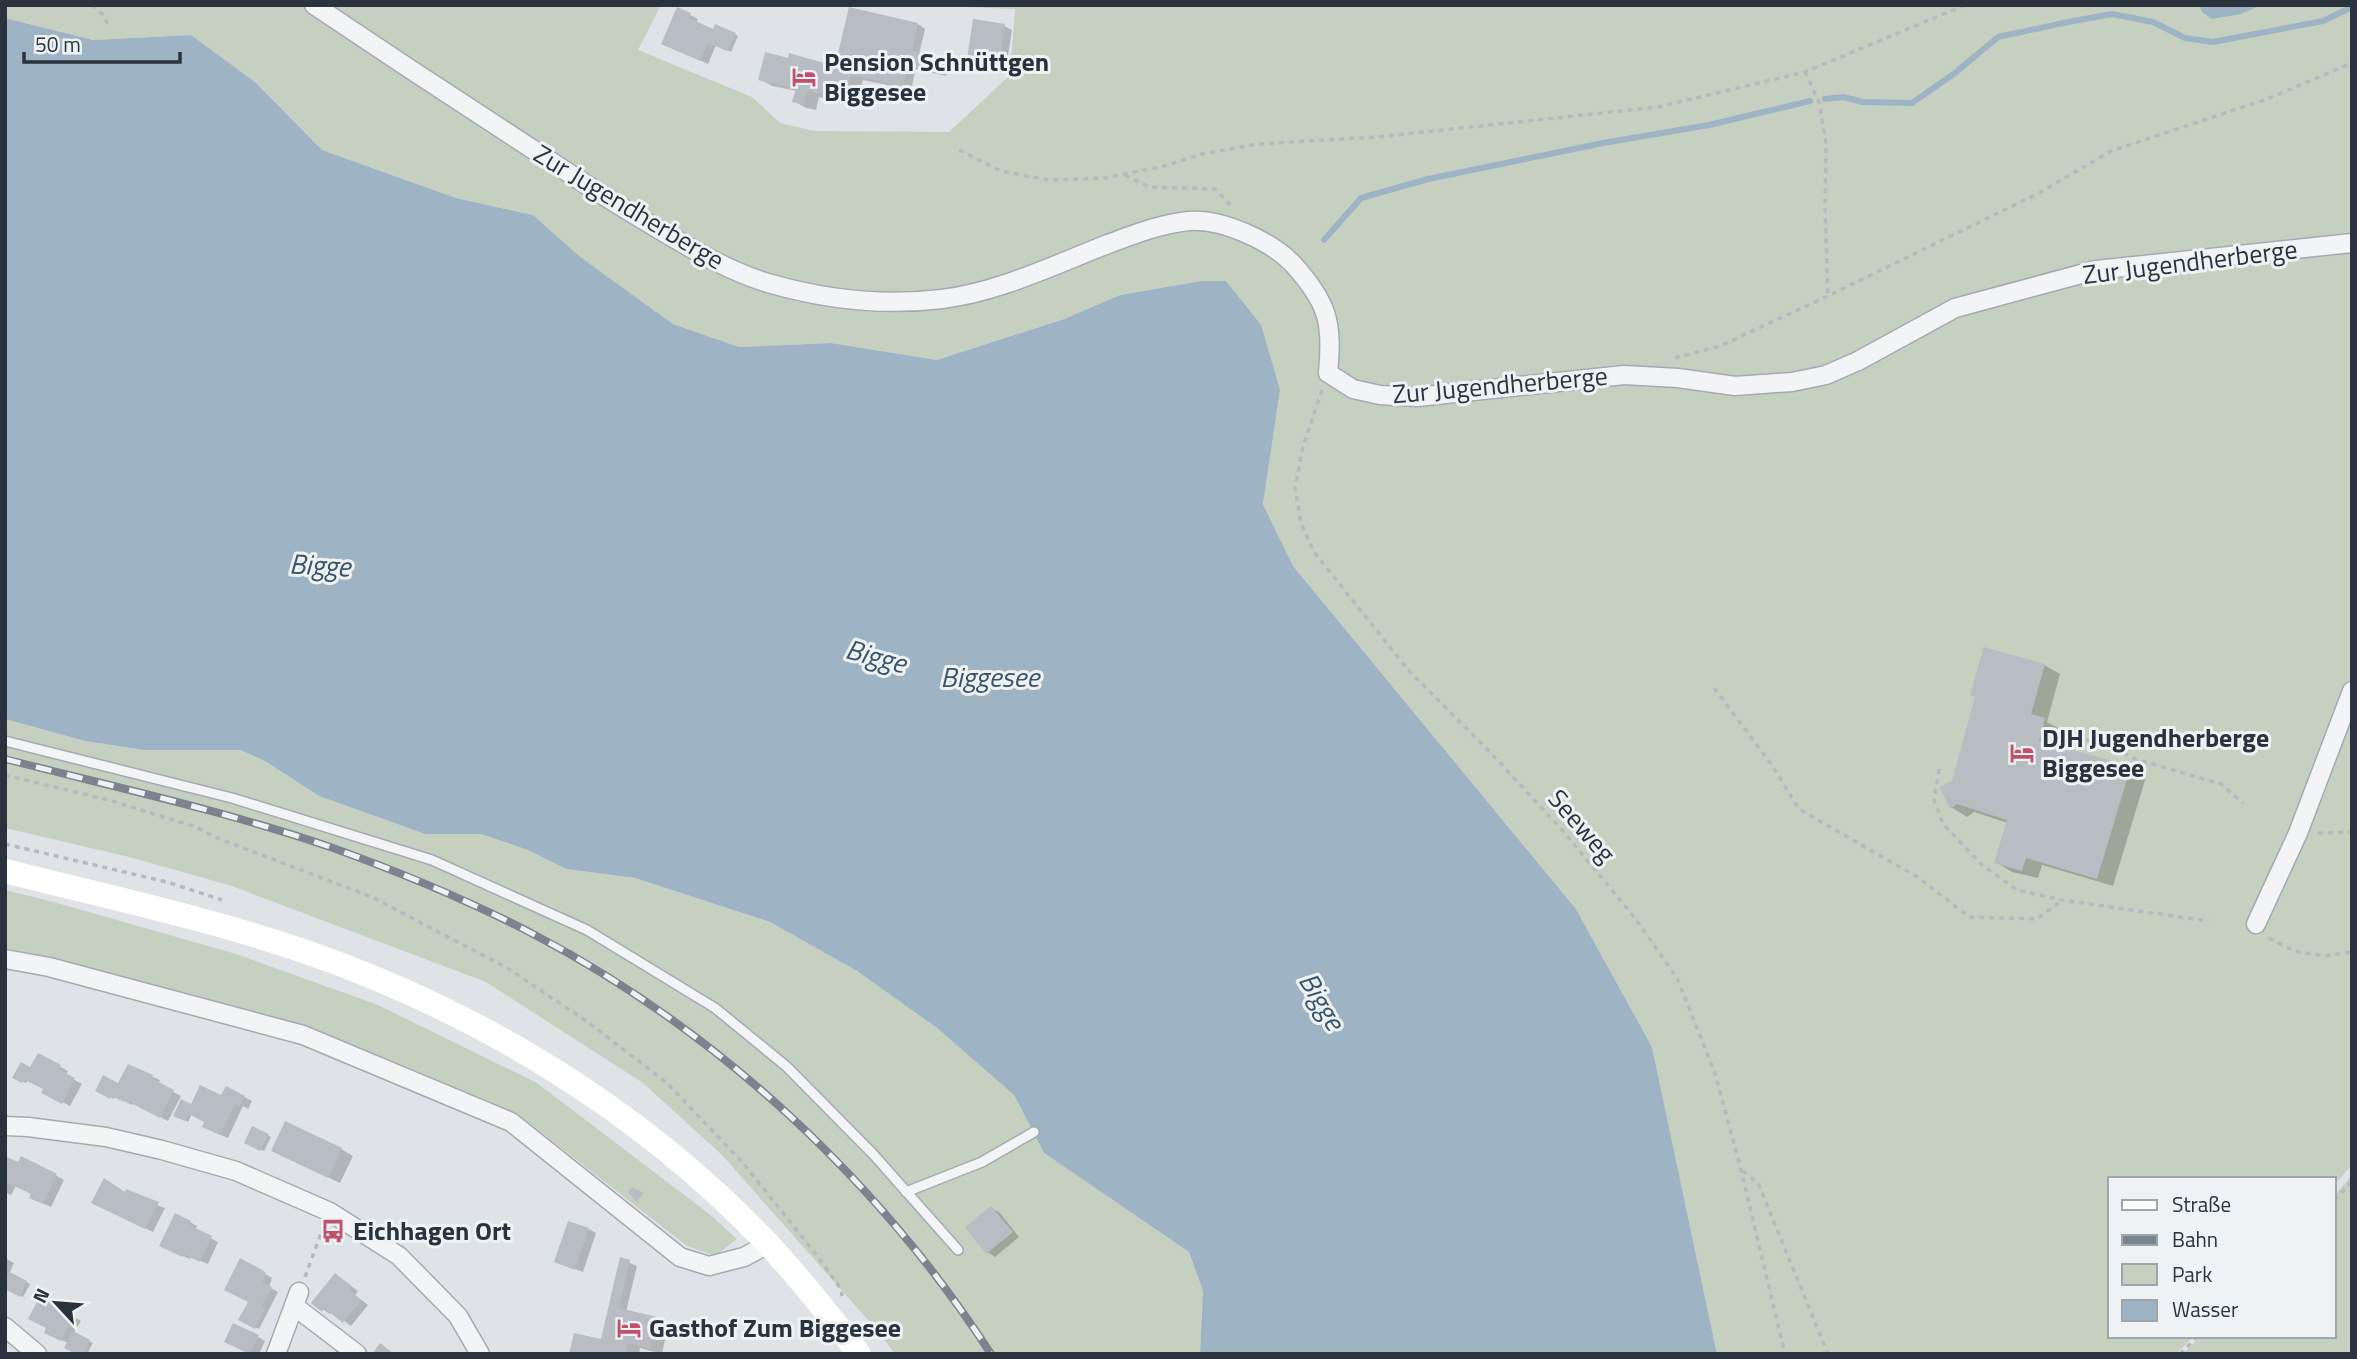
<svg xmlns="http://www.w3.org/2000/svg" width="2357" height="1359" viewBox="0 0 2357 1359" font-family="'Titillium Web',sans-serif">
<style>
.green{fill:#c6d0c1}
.water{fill:#9eb4c4}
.shadow{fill:#0003}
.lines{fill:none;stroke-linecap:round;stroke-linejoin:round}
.stream{stroke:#9eb4c4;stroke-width:6}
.building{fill:#b7bdc3}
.lane-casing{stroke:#a5aab1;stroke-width:12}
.street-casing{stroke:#a5aab1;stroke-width:21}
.path{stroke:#b6babe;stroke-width:3.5;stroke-dasharray:5 5;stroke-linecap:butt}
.lane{stroke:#f2f4f6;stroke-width:9}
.street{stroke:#f2f4f6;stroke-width:18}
.secondary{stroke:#fff;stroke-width:24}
.rail-casing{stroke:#7a848f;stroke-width:8}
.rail{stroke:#eff2f5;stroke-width:5;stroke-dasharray:16;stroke-linecap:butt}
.labels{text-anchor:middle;stroke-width:6;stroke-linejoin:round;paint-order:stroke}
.poi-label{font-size:26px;font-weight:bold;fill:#2a323d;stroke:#eff2f5;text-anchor:start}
.street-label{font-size:26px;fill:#2a323d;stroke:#eff2f5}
.water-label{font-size:28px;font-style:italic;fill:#38546c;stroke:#eff2f5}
</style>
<rect width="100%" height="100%" fill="#dfe3e7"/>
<path class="green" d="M5,5H661L638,50L752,97L780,123L815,131L949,132L1010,75L1015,9L918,5H2199L2202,12C2220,10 2267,1 2281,7L2292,5H2352V1165L2334,1185V1179H2110V1336H2194L2176,1354H1717L1652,1047L1576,909L1293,566L1263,504L1280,390L1226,282L1201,281L1120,295L1064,319L937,360L831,343L739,347L673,324L579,256L533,215L456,198L322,150L255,82L191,35L93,40L5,18Z
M5,719L85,741L144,750H240L265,761L319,796L425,834H481L528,850L566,869L635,878L770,922L857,971L937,1028L1014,1095L1044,1153L1189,1252L1203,1291L1200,1354H895L875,1328L722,1155L643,1083L486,982L229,885L129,857L5,828Z
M5,890L50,901L236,954L378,1005L537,1083L708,1213L737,1239L715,1256L687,1246L519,1115L309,1027L54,958L5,948Z
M2352,1175V1354H2183L2201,1336H2334V1196Z"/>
<path class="water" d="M2199,5H2259V6L2241,14L2212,19L2202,12Z
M5,18L93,40L191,35L255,82L322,150L456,198L533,215L579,256L673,324L739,347L831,343L937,360L1064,319L1120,295L1201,281H1226L1261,325L1280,390L1263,504L1293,566L1576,909L1652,1047L1717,1354H1200L1203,1291L1189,1252L1044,1153L1014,1095L937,1028L857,971L770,922L635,878L566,869L528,850L481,834H425L319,796L265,761L240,750H144L85,741L5,719Z"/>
<path class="shadow" d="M850,9L918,24L925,29L919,54L942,60L950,64L946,76L916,69L911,90L863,80L859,93L844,89L841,102L819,97L816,110L806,108L794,101L797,91L772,86L760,79L837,68Z
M690,15L698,19L696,23L714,31L716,26L738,36L731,52L716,45L708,64L671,47Z
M1004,26L1012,30L1005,74L976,70L968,65Z
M2044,665L2060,674L2047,722L2060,729L2055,747L2130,767L2146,777L2113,886L2042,865L2038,878L2012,872L1996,862L2008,823L1974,812L1967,817L1951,807L1953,783Z
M38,1055L68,1071L65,1075L82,1084L70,1106L43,1092L45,1089L28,1080L26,1083L15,1077L31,1070Z
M129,1066L160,1080L158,1084L181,1096L168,1121L133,1103L132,1105L115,1096L114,1099L97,1090L119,1085Z
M226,1088L252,1101L248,1109L243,1106L228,1138L212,1131L206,1122L192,1114L188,1122L175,1115L193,1106L222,1098Z
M253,1128L271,1137L264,1151L246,1143Z
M341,1149L353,1156L340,1183L285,1157Z
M5,1158L19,1164L22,1158L64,1180L51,1207L38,1201L33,1194L16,1186L11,1195L5,1192Z
M126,1194L165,1208L153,1232L101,1206Z
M991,1208L999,1212L1019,1237L995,1257L987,1252Z
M190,1222L197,1226L195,1230L218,1242L208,1264L191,1257L190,1259L169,1250Z
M589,1229L596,1233L583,1272L556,1262Z
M5,1258L14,1263L9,1274L30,1284L23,1297L5,1288Z
M621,1259L637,1266L626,1312L657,1319L668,1326L662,1354L640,1348L639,1354H571L601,1341Z
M241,1260L272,1278L269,1287L278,1292L259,1329L241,1320L250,1301Z
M336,1275L358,1291L355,1295L368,1305L351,1326L332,1312L330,1314L313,1303Z
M63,1307L70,1311L69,1314L81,1321L74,1333L93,1343L87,1354H79L68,1343L53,1336L48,1328Z
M258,1337L265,1341L259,1354H249L234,1346Z"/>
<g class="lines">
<path class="stream" d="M1825,99L1843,97L1863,102L1912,103L1955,73L1998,37L2068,22L2112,14L2153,22L2185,38L2213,42L2323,21L2352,7
M1324,240L1361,198L1428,179L1603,143L1709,125L1810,101"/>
</g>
<path class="building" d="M677,7L691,13L689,18L713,29L715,24L736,33L727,51L708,43L700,61L661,44Z
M849,7L918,23L912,51L943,58L938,73L908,66L903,87L851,75L848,88L832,84L829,96L807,91L804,105L792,102L796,89L758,80L765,52L788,58L789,53L835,66Z
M973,19L1005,24L998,71L966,66Z
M1984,647L2045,664L2031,714L2045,718L2039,741L2131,766L2097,879L2026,858L2022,871L1994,863L2007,820L1957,804L1950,809L1939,787L1952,781L1975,697L1970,695Z
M38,1053L61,1065L59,1069L75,1078L62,1104L41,1093L43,1089L25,1080L22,1083L12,1078L21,1062L30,1067Z
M128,1064L153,1075L151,1078L174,1090L160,1118L125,1100L124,1102L112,1096L110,1099L95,1091L103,1075L118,1083Z
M200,1085L221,1095L226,1086L245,1096L240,1106L235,1104L220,1135L202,1127L204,1122L189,1114L185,1121L173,1116L181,1099L191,1104Z
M285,1121L342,1148L328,1178L271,1151Z
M252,1126L269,1134L260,1151L244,1143Z
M5,1156L18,1162L21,1156L57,1174L43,1204L29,1198L31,1194L8,1183L5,1188Z
M104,1178L125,1192L126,1189L159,1202L145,1229L91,1203Z
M632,1187L644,1193L637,1202L628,1192Z
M991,1206L1013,1232L986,1254L965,1227Z
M175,1213L191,1221L189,1225L212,1236L200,1262L183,1254L182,1257L159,1246Z
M568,1221L589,1228L575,1270L554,1262Z
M620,1257L630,1260L619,1308L657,1317L650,1348L628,1343L625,1354H569L574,1333L601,1339Z
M240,1258L264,1271L266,1274L262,1282L272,1287L261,1307L265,1309L255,1329L238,1320L248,1302L224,1290Z
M10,1272L27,1281L20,1297L5,1289V1282Z
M335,1273L351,1286L349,1289L361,1300L343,1323L324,1308L322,1312L311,1303Z
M41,1294L64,1305L62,1309L74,1315L61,1341L44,1333L46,1328L28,1319Z
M233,1323L259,1335L250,1354L224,1342Z
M73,1331L90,1340L84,1354H76L64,1348Z
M380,1343L394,1354H372Z"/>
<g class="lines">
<g class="lane-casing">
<path id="lane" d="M5,741L232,798L432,860L587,930L715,1008L786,1066L873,1154L958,1250
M906,1192L982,1162L1034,1132"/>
</g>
<g class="street-casing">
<path id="street" d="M314,5C393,58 472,110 552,162C589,187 626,210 665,233C697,252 731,272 768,283C823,299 884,306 942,299C999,292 1054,265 1108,244C1135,234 1160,224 1189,221C1221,218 1271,241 1293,264C1328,303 1333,322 1328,373L1353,389L1380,395L1417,397L1624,375L1678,378L1735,386L1792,382L1826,375L1858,361L1955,308L2096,270L2352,243
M2256,924L2298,833L2352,691
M5,959L49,967L303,1035L511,1122L680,1257L709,1266L744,1257L768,1244
M5,1126L28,1127L106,1137L162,1150L236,1171L330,1212L399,1256L458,1316L480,1354
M294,1306L357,1354
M5,1327L37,1354
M276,1354L299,1292"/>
</g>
<path class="path" d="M92,5L103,15L109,27
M1805,72L1819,102L1826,144L1825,209L1828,296
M959,150L1001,171L1049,180L1105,178L1164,166L1202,154L1258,144L1377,137L1658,107L1805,72L1965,5
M1125,175L1149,187L1215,189L1233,208
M1675,358L1720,346L1828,296L2039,193L2111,151L2267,99L2352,63
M1322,390L1303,447L1295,487L1301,523L1314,552L1409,671L1489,751L1563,831L1635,918L1677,978L1715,1073L1741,1170L1785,1354
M1714,688L1771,764L1799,809L1919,878L1969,917L2037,919L2062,900
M2048,728L2120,750L2132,758L2221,784L2243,803
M1939,769L1934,800L1943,824L1982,865L2017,890L2062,900L2208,921
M5,775L112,801L196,827L217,838L372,897L509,969L589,1023L667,1083L743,1163L815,1253L841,1289L842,1296
M2318,833L2352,832
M5,844L167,882L222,900
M2269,938L2294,951L2324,956L2352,952
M1743,1171L1758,1183L1828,1354
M2334,1200L2352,1182
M305,1277L323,1228
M2180,1354L2198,1336"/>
<use href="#lane" class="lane"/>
<use href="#street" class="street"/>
<path class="secondary" d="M5,871C108,897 212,919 312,954C482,1014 643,1112 768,1244C800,1278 830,1316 859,1354"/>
<g class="rail-casing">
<path id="rail" d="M5,759C114,787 226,811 333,848C402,873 470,901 535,935C719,1032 878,1180 991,1354"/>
</g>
<use href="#rail" class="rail"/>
</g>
<defs>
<g id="hotel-bare" transform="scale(1.89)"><path d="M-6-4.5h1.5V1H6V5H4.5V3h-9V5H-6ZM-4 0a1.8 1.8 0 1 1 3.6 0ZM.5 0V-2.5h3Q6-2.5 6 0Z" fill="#c0506c" stroke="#eff2f5" stroke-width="2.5" paint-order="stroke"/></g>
<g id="bus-bare" transform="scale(1.89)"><path d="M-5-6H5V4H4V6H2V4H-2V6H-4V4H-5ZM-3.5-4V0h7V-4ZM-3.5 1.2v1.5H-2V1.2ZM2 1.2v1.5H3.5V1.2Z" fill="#c0506c" stroke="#eff2f5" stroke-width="2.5" paint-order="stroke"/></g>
</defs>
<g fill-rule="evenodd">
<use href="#hotel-bare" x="804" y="77"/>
<use href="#hotel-bare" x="2022" y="753"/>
<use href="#bus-bare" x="333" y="1231"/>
<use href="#hotel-bare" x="629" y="1328"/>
</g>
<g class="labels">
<g class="poi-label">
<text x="824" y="71">Pension Schnüttgen<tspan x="824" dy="30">Biggesee</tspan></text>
<text x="2042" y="747">DJH Jugendherberge<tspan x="2042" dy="30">Biggesee</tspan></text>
<text x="353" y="1240">Eichhagen Ort</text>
<text x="649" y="1337">Gasthof Zum Biggesee</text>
</g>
<g class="street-label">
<text transform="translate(629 207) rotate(31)" y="9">Zur Jugendherberge</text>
<text transform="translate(2190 262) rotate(-7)" y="9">Zur Jugendherberge</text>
<text transform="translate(1500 385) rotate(-5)" y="9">Zur Jugendherberge</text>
<text transform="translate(1582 826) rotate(49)" y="9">Seeweg</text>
</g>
<g class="water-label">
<text transform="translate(320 565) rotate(3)" y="10">Bigge</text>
<text transform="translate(876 656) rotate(15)" y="10">Bigge</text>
<text x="990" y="687">Biggesee</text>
<text transform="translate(1322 1001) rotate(59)" y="10">Bigge</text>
</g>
</g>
<rect width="2357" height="1359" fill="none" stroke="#2a323d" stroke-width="14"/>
<rect x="2108" y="1177" width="228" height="161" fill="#eff2f5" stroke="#a0a5ab" stroke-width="2"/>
<rect x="2122" y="1200" width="35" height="10" fill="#ffffff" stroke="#a0a5ab" stroke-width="2"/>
<text x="2172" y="1212" font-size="21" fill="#2a323d">Straße</text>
<rect x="2122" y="1235" width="35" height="10" fill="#7a848f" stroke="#a0a5ab" stroke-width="2"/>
<text x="2172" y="1247" font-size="21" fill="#2a323d">Bahn</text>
<rect x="2122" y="1264" width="35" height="21" fill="#c6d0c1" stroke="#a0a5ab" stroke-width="2"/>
<text x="2172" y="1282" font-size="21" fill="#2a323d">Park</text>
<rect x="2122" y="1300" width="35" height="21" fill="#9eb4c4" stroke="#a0a5ab" stroke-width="2"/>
<text x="2172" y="1317" font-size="21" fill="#2a323d">Wasser</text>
<g transform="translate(56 1303) rotate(296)" stroke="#eff2f5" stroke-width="5" paint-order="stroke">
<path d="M0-5L12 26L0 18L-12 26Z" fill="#2a323d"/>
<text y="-10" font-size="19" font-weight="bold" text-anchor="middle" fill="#2a323d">N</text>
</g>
<path d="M24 52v10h156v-10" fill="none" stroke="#2a323d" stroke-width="3.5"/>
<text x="35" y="52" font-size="21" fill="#2a323d" stroke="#eff2f5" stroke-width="5" paint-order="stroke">50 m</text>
</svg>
